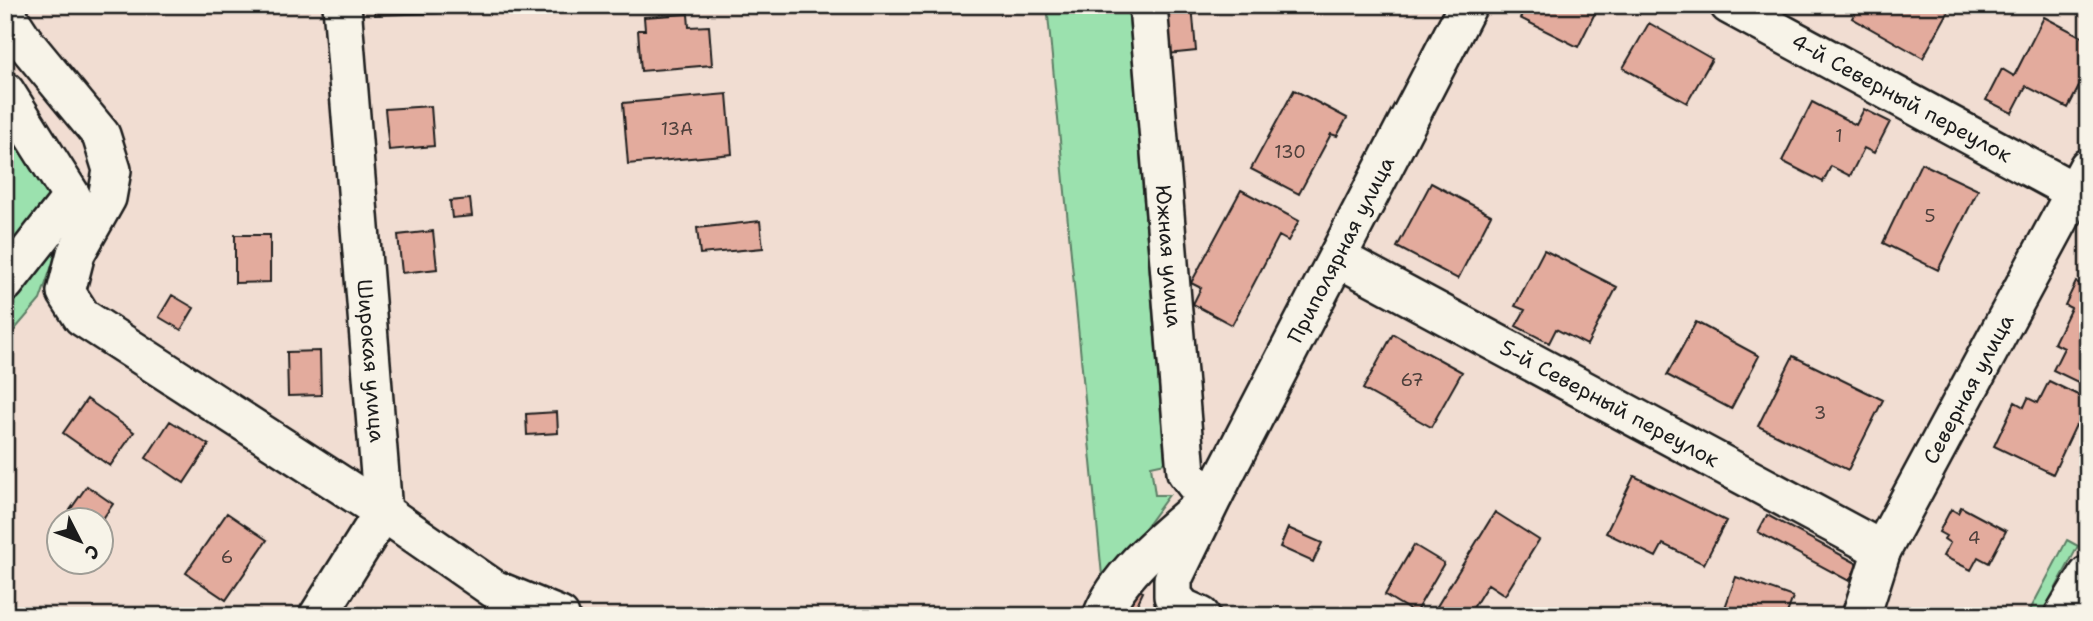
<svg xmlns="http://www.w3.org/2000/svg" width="2093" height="621" viewBox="0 0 2093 621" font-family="'Shantell Sans',sans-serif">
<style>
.green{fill:#9be1ae;stroke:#5c7e65;stroke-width:2}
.building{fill:#e3ab9d;stroke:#1c1c1c;stroke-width:2}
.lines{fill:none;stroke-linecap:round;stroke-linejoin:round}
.minor-casing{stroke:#1c1c1c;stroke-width:42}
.minor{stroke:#f7f3e8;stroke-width:37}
.labels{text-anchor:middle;stroke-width:6;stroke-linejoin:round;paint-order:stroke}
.number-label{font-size:18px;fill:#4e403c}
.street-label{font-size:21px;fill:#1c1c1c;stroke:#f7f3e8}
</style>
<rect width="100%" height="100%" fill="#f1ddd2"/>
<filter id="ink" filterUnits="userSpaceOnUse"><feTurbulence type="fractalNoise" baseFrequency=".0143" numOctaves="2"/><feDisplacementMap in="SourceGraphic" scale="14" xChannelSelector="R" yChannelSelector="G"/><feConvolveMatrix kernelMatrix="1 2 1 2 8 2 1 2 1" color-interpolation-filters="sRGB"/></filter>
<g filter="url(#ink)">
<path class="green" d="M1047,5H1128L1165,463L1151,466L1155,495H1169L1103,586Z
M5,91L72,197L5,283Z
M57,251L40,300L5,341V302L32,268Z
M2067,540L2078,546L2041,616H2027Z"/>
<path class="building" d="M374,5H438V13L375,15Z
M1192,5L1196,51L1158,55L1154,7Z
M1526,5H1599L1578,47L1520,18Z
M1859,5H1952L1923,58L1852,18Z
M688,14L689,27L709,26L712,65L641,71L638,30H645L644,17Z
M2044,17L2088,40V69L2068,108L2026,86L2012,113L1986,100L2002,69L2014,76Z
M1649,23L1712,59L1687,103L1623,68Z
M1294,90L1347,118L1337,136L1331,134L1299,194L1251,169Z
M727,94L732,154L628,164L623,103Z
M1812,102L1856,125L1864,109L1890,122L1874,153L1864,148L1850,176L1831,166L1823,182L1782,161Z
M431,106L434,146L389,150L385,109Z
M1921,163L1978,190L1938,270L1883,243Z
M1431,183L1491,215L1458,279L1397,247Z
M1241,190L1299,221L1288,241L1279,236L1232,325L1193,304L1201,288L1191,283Z
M470,199L472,216L452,218L450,201Z
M760,221L763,248L700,254L697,228Z
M433,231L437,269L402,273L398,235Z
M235,235H270V282L235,283Z
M1544,250L1617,287L1587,345L1556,329L1549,343L1516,326L1525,310L1515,306Z
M2076,282L2088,287V387L2053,370L2064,348L2054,343L2071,308L2065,305Z
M172,295L194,308L181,330L159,317Z
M1696,322L1759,356L1731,409L1667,375Z
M1393,334L1462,372L1431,427L1363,389Z
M320,351L321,395L288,396L287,352Z
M1793,356L1883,400L1848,470L1758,426Z
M2049,381L2088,400V414L2081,428L2076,425L2053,474L1994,446L2015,402L2024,407L2028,398L2038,403Z
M87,399L134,432L110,466L63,433Z
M557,412L558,433L527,435L526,414Z
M170,421L209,445L184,483L146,458Z
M1634,476L1726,521L1704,564L1663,544L1656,557L1606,533Z
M87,486L113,504L102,520H84L70,510Z
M1961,507L2006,531L1989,563L1978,557L1971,570L1943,556L1950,543L1944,539L1946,536L1939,532L1951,509L1958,513Z
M1495,512L1539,540L1505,595L1488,584L1468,616H1431Z
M227,513L267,540L226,600L186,573Z
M1767,515L1858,564L1849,581L1758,532Z
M1288,528L1322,543L1313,562L1280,547Z
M1414,545L1444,563L1415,613L1385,595Z
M1736,577L1793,597L1786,616H1722Z
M1131,587L1143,592L1134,611L1123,606Z"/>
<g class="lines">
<g class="minor-casing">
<g id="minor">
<path id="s1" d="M342,5L383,512L494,589L560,616"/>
<path id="s2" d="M1148,5L1186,472L1195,484L1214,495"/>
<path id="s3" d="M1729,5L2075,192"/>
<path d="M5,12L26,44L101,135L112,170L107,198L76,253L66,292L82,317L383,512L318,616"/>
<path d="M5,91L72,197L5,283"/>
<path id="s4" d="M1338,258L1882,550"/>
<path d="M1102,616C1119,572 1168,535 1202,505"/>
<path id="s5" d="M1201,616L1183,608L1173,596V579L1214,495L1468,5"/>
<path id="s6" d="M1861,616L1882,550L2088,167"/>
<path d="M2063,616L2088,575"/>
</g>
</g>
<use href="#minor" class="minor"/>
</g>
</g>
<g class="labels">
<g class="number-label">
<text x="677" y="135">13А</text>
<text x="1839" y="142">1</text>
<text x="1290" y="158">130</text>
<text x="1930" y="222">5</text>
<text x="1412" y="386">67</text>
<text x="1820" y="419">3</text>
<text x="1974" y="544">4</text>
<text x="227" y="563">6</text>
</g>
<g class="street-label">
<text dy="7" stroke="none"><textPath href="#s3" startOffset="196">4-й Северный переулок</textPath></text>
<text dy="7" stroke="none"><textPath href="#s5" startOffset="422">Приполярная улица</textPath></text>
<text dy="7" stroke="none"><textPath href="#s2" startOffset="252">Южная улица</textPath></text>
<text dy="7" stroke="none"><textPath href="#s1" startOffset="357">Широкая улица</textPath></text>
<text dy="7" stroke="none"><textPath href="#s6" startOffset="252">Северная улица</textPath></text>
<text dy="7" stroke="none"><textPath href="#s4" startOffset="308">5-й Северный переулок</textPath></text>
</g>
</g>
<rect width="2093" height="621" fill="none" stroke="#f7f3e8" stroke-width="28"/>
<rect x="14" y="14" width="2065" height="593" fill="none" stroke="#1c1c1c" stroke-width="2.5" filter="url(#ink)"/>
<g transform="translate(80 541) rotate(132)"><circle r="33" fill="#f7f3e8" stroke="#9f9d96" stroke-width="2"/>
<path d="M0-5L12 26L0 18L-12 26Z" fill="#1c1c1c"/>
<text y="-10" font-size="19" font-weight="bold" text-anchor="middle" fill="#1c1c1c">С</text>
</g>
</svg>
